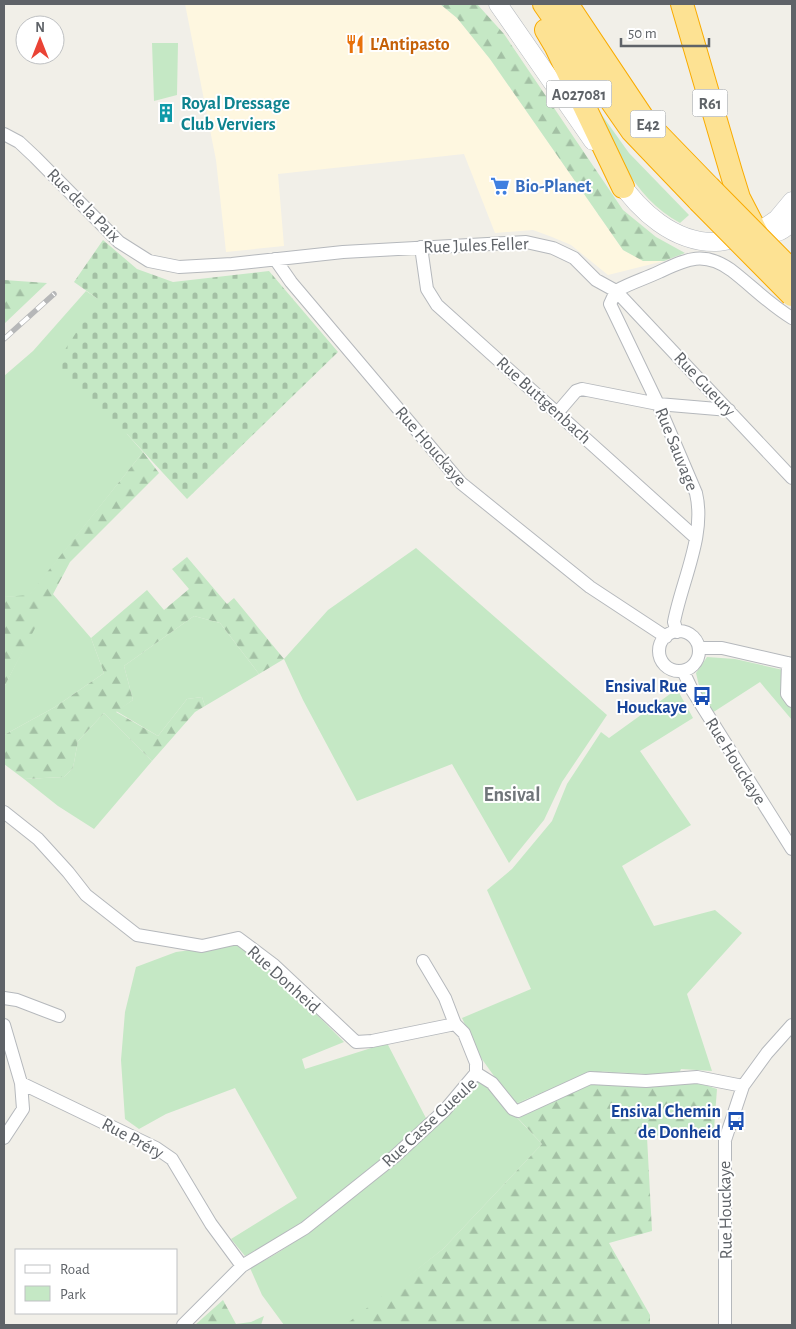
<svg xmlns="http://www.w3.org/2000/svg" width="796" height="1329" viewBox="0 0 796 1329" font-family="'Alegreya Sans',sans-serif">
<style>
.commercial{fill:#fef7e0}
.green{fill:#c5e8c5}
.forest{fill:url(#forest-firs)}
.cemetery{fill:url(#cemetery-stones)}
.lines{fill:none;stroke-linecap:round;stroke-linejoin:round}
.street-casing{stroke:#b5b8bc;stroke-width:14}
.secondary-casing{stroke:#b6babf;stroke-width:19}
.highway-casing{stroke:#f9ab00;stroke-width:24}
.street{stroke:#fff;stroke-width:12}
.secondary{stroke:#fff;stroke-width:18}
.highway{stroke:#fde293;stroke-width:22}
.rail-casing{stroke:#b6b7b8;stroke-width:5.5}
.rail{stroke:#fff;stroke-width:4;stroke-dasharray:11;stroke-linecap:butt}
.highway-bridge-casing{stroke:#f9ab00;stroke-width:24;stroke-linecap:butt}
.highway-bridge{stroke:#fde293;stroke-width:22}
.labels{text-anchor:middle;stroke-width:4;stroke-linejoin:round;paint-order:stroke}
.shield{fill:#fff;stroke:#8f9295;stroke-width:1}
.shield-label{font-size:16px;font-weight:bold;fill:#5f6368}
.food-label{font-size:18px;font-weight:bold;fill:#c56008;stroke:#fff;text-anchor:start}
.culture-label{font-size:18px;font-weight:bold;fill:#0d838f;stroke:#fff;text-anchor:start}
.shop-label{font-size:18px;font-weight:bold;fill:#366cbe;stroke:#fff;text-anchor:start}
.street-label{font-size:18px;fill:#5f6368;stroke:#fff}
.transit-label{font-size:18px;font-weight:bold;fill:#164399;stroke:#fff;text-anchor:end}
.quarter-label{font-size:20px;font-weight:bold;fill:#70757a;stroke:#fff}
</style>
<defs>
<pattern id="forest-firs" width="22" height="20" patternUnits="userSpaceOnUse" patternTransform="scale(1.25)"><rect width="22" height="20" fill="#c5e8c5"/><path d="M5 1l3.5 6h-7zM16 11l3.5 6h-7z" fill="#a3c0a4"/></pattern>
<pattern id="cemetery-stones" width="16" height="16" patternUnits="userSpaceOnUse" patternTransform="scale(1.25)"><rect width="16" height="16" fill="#c5e8c5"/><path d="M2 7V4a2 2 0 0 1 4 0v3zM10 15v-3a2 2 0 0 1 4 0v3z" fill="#a3c0a4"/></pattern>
</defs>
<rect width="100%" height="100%" fill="#f1efe8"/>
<path class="commercial" d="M185,4H440L457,18L490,59L623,250L643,260L664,261L608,275L571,245L552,237L533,230L495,233L464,154L278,174L284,246L226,252L216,160Z"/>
<path class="green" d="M152,43H178L177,95L154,101Z
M589,97L629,153L689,215L680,223C632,197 612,144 589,97Z
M86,291L98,299L127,434L143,452L29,596L4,597V376L33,351Z
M416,548L607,715L562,782L544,820L509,863L452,764L357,801L303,700L284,659L328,610Z
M52,593L91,638L104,673L55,707L4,735V687Z
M194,616L220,623L259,674L205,706L202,697L187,699L158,736L116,711L133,700L124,666Z
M707,657L735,659L792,672V720L760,682L712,713L700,690L696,673Z
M677,689L693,718L640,751L691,825L622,866L654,926L715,910L742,933L687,994L712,1071L681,1069L678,1076L596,1071L514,1104L479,1055L462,1018L531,989L487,890L512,869L552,821L567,784L601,732L609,738Z
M104,713L152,761L94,829L58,806L24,779L64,777L73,768L78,741Z
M237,944L258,955L344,1042L302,1059L305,1069L387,1043L428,1122L290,1235L245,1256L231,1239L297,1198L235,1088L166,1114L139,1129L125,1119L121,1060L125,1012L136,967L176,952Z
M478,1081L487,1086L542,1144L443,1249L354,1320L345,1325H284L262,1295L250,1268C286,1251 318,1225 349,1201C395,1164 440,1126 478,1081Z"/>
<path class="forest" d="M440,4H477L504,34L623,210L656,237L685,253L664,261H643L623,250L490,59L457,18Z
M4,280L47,283L4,324Z
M143,452L159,473L70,562L4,687V597L29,595Z
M187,557L227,604L234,598L284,659L259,674L220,623L194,616L124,666L133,700L116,712L158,736L187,699L202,697L205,706L195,712L152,761L104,713L78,741L73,768L64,777L24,779L4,764V735L55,707L104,673L91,638L147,590L164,610L189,589L172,569Z
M596,1071L678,1076L717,1089L714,1129L647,1137L652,1231L609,1243L650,1315V1325H345L443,1249L542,1144L514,1114V1104Z
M223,1300L236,1324L251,1322L264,1316L261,1325H195Z"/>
<path class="cemetery" d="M103,240L137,269L173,282L269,271L338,352L187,499L127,434L55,365L98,299L74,282Z"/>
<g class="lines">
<g class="street-casing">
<path id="street" d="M4,134L19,142L35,157L119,242L149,261L179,267L232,264L343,252L526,242L553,248L574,258L596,280L616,291L792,478
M421,247L427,289L437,305L696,538
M275,259L291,282L461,483L590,587L666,637
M616,291L610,304L658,404L696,493C706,535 682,580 674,622L677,632
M616,291C630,283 644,279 659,272C685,260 703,250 731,270C752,286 770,305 792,318
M558,412L576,391L582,389L658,404L729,410
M659 651a20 20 0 1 1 40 0a20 20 0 1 1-40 0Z
M699,648H722L792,664
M788,663L787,694L792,701
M683,671L692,690L792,849
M4,812L38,839L68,872L86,895L137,935L202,946L238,938L274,965L356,1042L372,1041L455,1024
M423,961L445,998L455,1024L464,1033L476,1063V1073
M4,998L17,1000L59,1016
M4,1025L21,1083L23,1109L4,1138
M476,1073L492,1083L513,1109L518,1111L590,1078L646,1081L697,1077L743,1086
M21,1083L156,1148L172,1159L211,1224L242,1266
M183,1325L242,1266L305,1228L394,1157L445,1110L476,1073
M725,1325V1140L743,1086L767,1053L792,1025"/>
</g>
<g class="secondary-casing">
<path id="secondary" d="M498,4L593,141
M617,178C639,211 674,243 716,242C728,242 742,236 754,234C773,230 774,239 792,222
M757,233L777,219L792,201"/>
</g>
<g class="highway-casing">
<path id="highway" d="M544,4L632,131L699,201
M567,4L645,121L709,187
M682,4L731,172L739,198L757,233
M546,30L556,47L623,187"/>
</g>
<use href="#street" class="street"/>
<use href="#secondary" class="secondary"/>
<use href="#highway" class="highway"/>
<g class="rail-casing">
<path id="rail" d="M4,339L54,294"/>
</g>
<use href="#rail" class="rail"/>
<g class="highway-bridge-casing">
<path id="highway-bridge" d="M709,187L792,271
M699,201L792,295"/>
</g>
<use href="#highway-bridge" class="highway-bridge"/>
</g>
<defs>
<g id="restaurant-bare" transform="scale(1.5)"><path d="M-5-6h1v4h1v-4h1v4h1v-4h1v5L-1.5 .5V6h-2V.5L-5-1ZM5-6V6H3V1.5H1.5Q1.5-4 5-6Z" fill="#e8710a" stroke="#fff" stroke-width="2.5" paint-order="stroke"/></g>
<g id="building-bare" transform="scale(1.5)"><path d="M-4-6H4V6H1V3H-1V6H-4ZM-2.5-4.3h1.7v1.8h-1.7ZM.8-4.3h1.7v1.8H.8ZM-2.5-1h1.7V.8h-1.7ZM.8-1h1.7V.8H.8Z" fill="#0f9aa8" stroke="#fff" stroke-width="2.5" paint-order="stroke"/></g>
<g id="supermarket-bare" transform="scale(1.5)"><path d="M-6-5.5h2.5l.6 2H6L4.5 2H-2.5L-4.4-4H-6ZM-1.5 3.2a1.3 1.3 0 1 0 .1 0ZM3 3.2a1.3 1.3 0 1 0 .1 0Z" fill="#3f7fe0" stroke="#fff" stroke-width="2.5" paint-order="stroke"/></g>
<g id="bus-bare" transform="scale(1.5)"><path d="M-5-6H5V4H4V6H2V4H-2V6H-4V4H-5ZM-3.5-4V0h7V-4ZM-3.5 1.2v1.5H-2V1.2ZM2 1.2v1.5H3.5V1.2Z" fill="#1a4fb4" stroke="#fff" stroke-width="2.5" paint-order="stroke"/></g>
</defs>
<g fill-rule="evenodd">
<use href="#restaurant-bare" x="355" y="44"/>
<use href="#building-bare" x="166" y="113"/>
<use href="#supermarket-bare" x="500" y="186"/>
<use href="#bus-bare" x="702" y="696"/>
<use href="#bus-bare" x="736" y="1121"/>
</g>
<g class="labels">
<g class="shield">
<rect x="546.5" y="80.5" width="65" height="27" rx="4"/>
<rect x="692.5" y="89.5" width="35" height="27" rx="4"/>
<rect x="630.5" y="110.5" width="35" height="27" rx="4"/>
</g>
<g class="shield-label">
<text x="579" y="100">A027081</text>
<text x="710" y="109">R61</text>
<text x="648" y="130">E42</text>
</g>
<g class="food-label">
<text x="370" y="50">L'Antipasto</text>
</g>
<g class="culture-label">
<text x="181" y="109">Royal Dressage<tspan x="181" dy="21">Club Verviers</tspan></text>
</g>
<g class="shop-label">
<text x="515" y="192">Bio-Planet</text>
</g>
<g class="street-label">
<text transform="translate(84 205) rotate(45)" y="6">Rue de la Paix</text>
<text transform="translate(476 245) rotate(-2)" y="6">Rue Jules Feller</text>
<text transform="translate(705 384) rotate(47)" y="6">Rue Gueury</text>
<text transform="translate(544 400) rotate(42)" y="6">Rue Buttgenbach</text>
<text transform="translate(431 446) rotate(49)" y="6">Rue Houckaye</text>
<text transform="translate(677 449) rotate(68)" y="6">Rue Sauvage</text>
<text transform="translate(736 761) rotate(58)" y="6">Rue Houckaye</text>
<text transform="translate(284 979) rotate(42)" y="6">Rue Donheid</text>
<text transform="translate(429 1122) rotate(-43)" y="6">Rue Casse Gueule</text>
<text transform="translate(133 1138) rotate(28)" y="6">Rue Préry</text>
<text transform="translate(725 1210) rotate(-91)" y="6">Rue Houckaye</text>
</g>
<g class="transit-label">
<text x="687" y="692">Ensival Rue<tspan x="687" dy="21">Houckaye</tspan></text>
<text x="721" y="1117">Ensival Chemin<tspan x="721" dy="21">de Donheid</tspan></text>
</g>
<g class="quarter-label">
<text x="512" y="801">Ensival</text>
</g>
</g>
<rect width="796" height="1329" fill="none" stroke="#5f6368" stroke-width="10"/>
<rect x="15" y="1249" width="162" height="65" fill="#ffffff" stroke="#bfc1c3"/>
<rect x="25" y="1265" width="25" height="8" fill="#ffffff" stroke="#bfc1c3"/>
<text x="60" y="1274" font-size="15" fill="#5f6368">Road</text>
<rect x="25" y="1286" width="25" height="15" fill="#c5e8c5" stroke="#bfc1c3"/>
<text x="60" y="1299" font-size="15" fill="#5f6368">Park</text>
<g transform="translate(40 40)"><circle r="24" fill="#ffffff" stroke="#bfc1c3"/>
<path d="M0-4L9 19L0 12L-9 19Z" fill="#ea4335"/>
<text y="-8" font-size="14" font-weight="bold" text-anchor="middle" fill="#5f6368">N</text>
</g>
<path d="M621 38v8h88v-8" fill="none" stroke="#5f6368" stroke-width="2.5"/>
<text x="628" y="38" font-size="15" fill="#5f6368" stroke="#ffffff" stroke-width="4" paint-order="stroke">50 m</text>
</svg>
